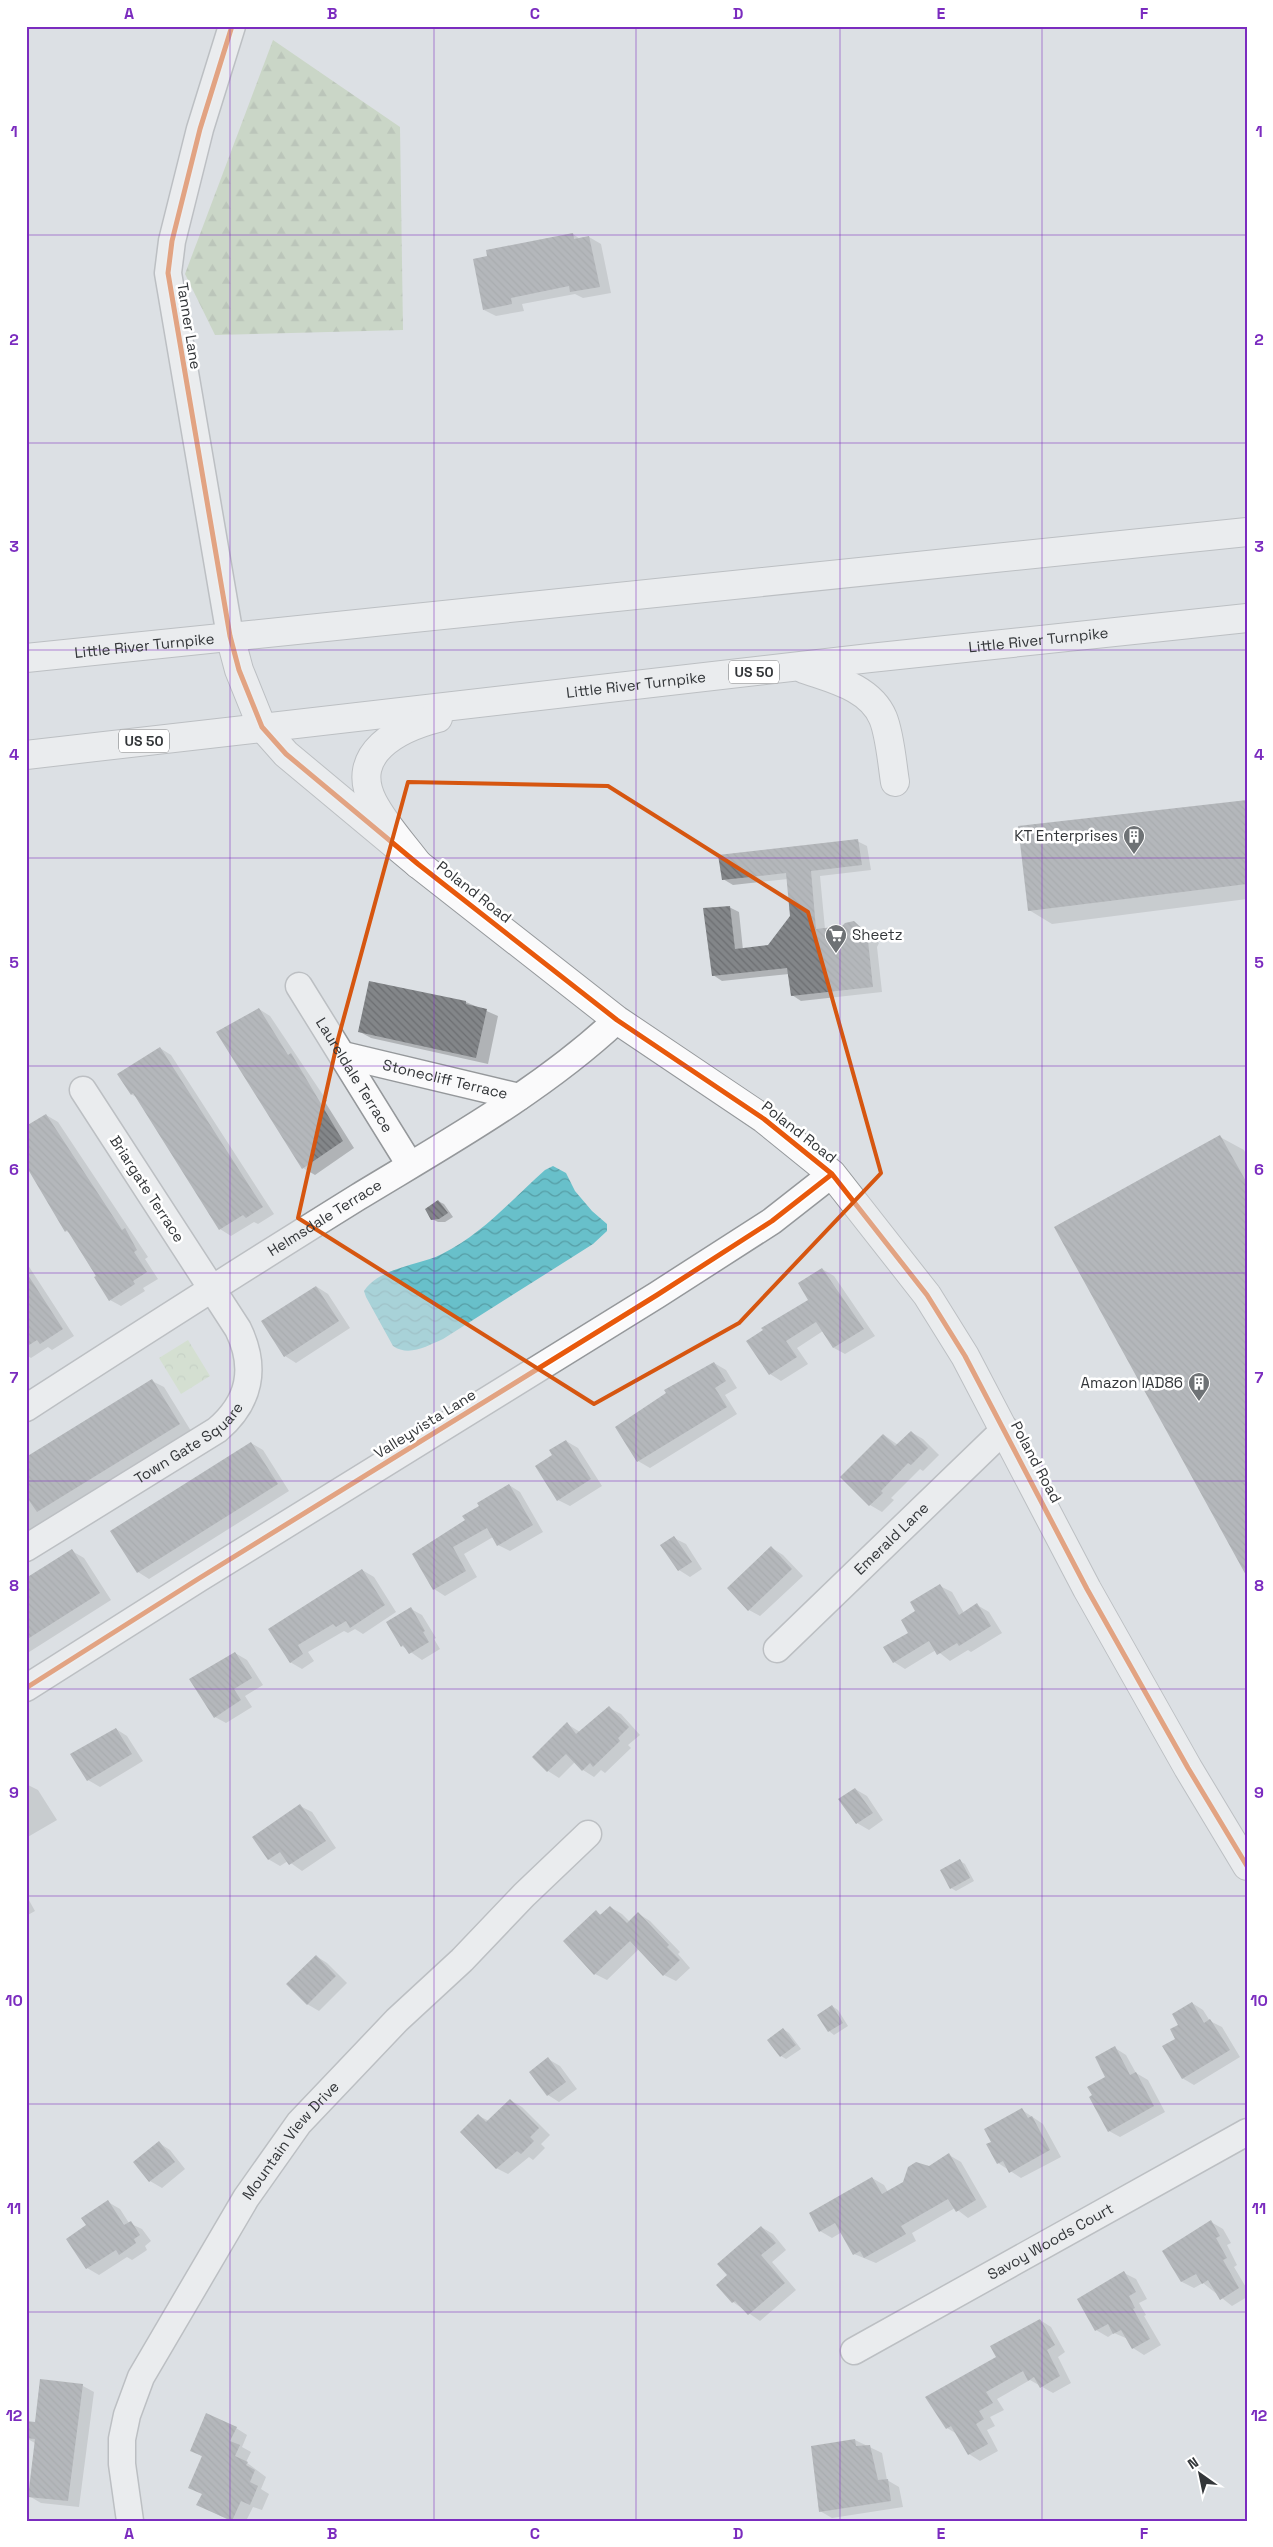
<svg xmlns="http://www.w3.org/2000/svg" width="1273" height="2547" viewBox="0 0 1273 2547" font-family="'Space Grotesk',sans-serif">
<style>
.forest{fill:url(#forest-firs)}
.park{fill:url(#park-crowns)}
.water{fill:url(#water-waves)}
.shadow{fill:#0003}
.building{fill:url(#building-back-hatch)}
.lines{fill:none;stroke-linecap:round;stroke-linejoin:round}
.minor-casing{stroke:#95989b;stroke-width:29}
.tertiary-casing{stroke:#95989b;stroke-width:30}
.trunk-casing{stroke:#95989b;stroke-width:30}
.minor{stroke:#fafafb;stroke-width:26}
.tertiary{stroke:#fafafb;stroke-width:28}
.trunk{stroke:#fafafb;stroke-width:28}
.cycleway-casing{stroke:#fff;stroke-width:8}
.cycleway{stroke:#e8590c;stroke-width:5}
.marked{fill:none;stroke:#d65610;stroke-width:4;stroke-linejoin:round}
.grid{fill:none;stroke:#7b2cbf;stroke-width:1;stroke-opacity:0.55}
.labels{text-anchor:middle;stroke-width:5;stroke-linejoin:round;paint-order:stroke}
.shield{fill:#fff;stroke:#707274;stroke-width:1}
.shield-label{font-size:14px;font-weight:bold;fill:#333639}
.street-label{font-size:15px;fill:#333639;stroke:#fff}
.poi-label{font-size:15px;fill:#333639;stroke:#fff;text-anchor:end}
.neatline{fill:none;stroke:#7b2cbf;stroke-width:2}
.grid-label{font-size:16px;text-anchor:middle;font-weight:bold;fill:#7b2cbf}
</style>
<defs>
<pattern id="forest-firs" width="22" height="20" patternUnits="userSpaceOnUse" patternTransform="scale(1.25)"><rect width="22" height="20" fill="#b4caa4"/><path d="M5 1l3.5 6h-7zM16 11l3.5 6h-7z" fill="#93a587"/></pattern>
<pattern id="park-crowns" width="20" height="18" patternUnits="userSpaceOnUse" patternTransform="scale(1.25)"><rect width="20" height="18" fill="#c9debb"/><path d="M2 6a3 3 0 1 1 6 0M12 15a3 3 0 1 1 6 0" fill="none" stroke="#adbfa2"/></pattern>
<pattern id="water-waves" width="16" height="10" patternUnits="userSpaceOnUse" patternTransform="scale(1.25)"><rect width="16" height="10" fill="#68c0ca"/><path d="M0 5q4-4 8 0t8 0" fill="none" stroke="#569da5"/></pattern>
<pattern id="building-back-hatch" width="6" height="6" patternUnits="userSpaceOnUse" patternTransform="scale(1.25)"><rect width="6" height="6" fill="#838689"/><path d="M-1 5l2 2M0 0l6 6M5-1l2 2" fill="none" stroke="#6c6e71"/></pattern>
</defs>
<rect width="100%" height="100%" fill="#dce0e4"/>
<path class="forest" d="M273,40L400,127L403,330L215,335L185,274Z"/>
<path class="park" d="M188,1340L210,1376L181,1394L159,1358Z"/>
<path class="water" d="M553,1166L566,1173L575,1191L592,1211L607,1224V1231L593,1244L443,1339C427,1346 409,1357 393,1346L366,1297L364,1291C380,1267 418,1266 442,1254C483,1234 512,1199 545,1170Z"/>
<path class="shadow" d="M573,234L580,239L589,237L601,244L611,293L583,298L575,294L522,304L524,311L496,316L484,310Z
M1247,802V899L1052,924L1029,910Z
M857,841L867,846L871,870L820,876L825,929L843,927L854,923L879,943L877,947L882,992L801,1001L792,995L789,974L722,981L713,975L729,907L739,912L743,950L769,946L792,916L788,879L733,885L723,879Z
M370,982L466,1002L498,1016L488,1064L371,1038L360,1032Z
M259,1009L270,1016L327,1101L325,1102L354,1148L315,1175L303,1168L218,1032Z
M160,1048L171,1055L274,1214L258,1224L254,1222L231,1236L220,1229L136,1097L131,1094Z
M46,1115L58,1122L148,1257L145,1259L158,1279L143,1288L145,1291L121,1306L110,1300L71,1234L66,1231Z
M1220,1137L1244,1150L1247,1156V1574Z
M438,1201L444,1204L453,1217L445,1222H438L432,1219Z
M26,1262L74,1336L52,1350L48,1347L31,1358L26,1355Z
M822,1269L834,1276L875,1336L845,1354L834,1348L823,1331L797,1348L808,1364L781,1381L770,1374L748,1341L810,1300Z
M317,1287L328,1294L350,1328L296,1363L285,1356Z
M714,1363L726,1370L737,1388L725,1395L737,1414L650,1468L638,1461Z
M152,1381L164,1387L191,1431L26,1534V1460Z
M911,1432L923,1439L939,1455L923,1471L920,1469L891,1498L894,1500L882,1512L870,1505L842,1477L884,1435L898,1445Z
M566,1441L578,1448L602,1486L570,1506L558,1500L554,1455Z
M251,1443L263,1450L289,1491L149,1579L138,1572Z
M509,1485L520,1492L543,1532L510,1551L498,1545L493,1537L464,1554L477,1577L445,1596L434,1589L414,1554L467,1521L481,1506Z
M674,1538L686,1544L702,1569L690,1577L679,1570Z
M772,1548L783,1555L803,1576L760,1616L749,1610Z
M72,1551L84,1558L111,1600L26,1654V1580Z
M362,1570L374,1577L396,1612L363,1634L355,1629L348,1633L344,1631L308,1652L314,1661L302,1669L290,1662L270,1630Z
M940,1586L952,1592L964,1613L977,1605L989,1612L1002,1633L971,1652L968,1650L950,1661L936,1650L905,1669L894,1662L910,1633L917,1611Z
M411,1609L422,1615L436,1638L434,1639L440,1649L422,1660L402,1646Z
M235,1653L247,1660L263,1685L245,1696L252,1707L226,1723L215,1717L191,1679Z
M609,1708L621,1714L640,1735L628,1745L631,1748L605,1773L601,1770L594,1777L583,1770L575,1762L559,1778L548,1771L567,1724L580,1732Z
M116,1729L127,1736L143,1761L100,1787L88,1780L72,1754Z
M26,1784L38,1790L57,1820L26,1838Z
M855,1789L867,1796L883,1820L869,1830L857,1823L840,1800Z
M300,1806L312,1812L336,1848L302,1871L288,1861L280,1866L268,1859Z
M960,1861L965,1864L974,1881L956,1891L951,1888Z
M26,1895L35,1911L26,1916Z
M610,1907L622,1914L630,1922L639,1914L650,1921L680,1952L678,1954L690,1968L676,1981L664,1975L639,1949L607,1980L595,1974L596,1912L602,1915Z
M316,1956L327,1963L347,1983L319,2011L307,2004Z
M1192,2003L1203,2010L1210,2021L1222,2027L1240,2057L1194,2085L1182,2078L1177,2039Z
M832,2006L838,2010L848,2026L834,2035L829,2031Z
M783,2029L789,2033L801,2049L786,2059L781,2056Z
M1115,2048L1126,2055L1136,2073L1148,2080L1165,2112L1120,2137L1109,2131L1107,2078Z
M548,2059L560,2066L577,2089L559,2102L548,2095Z
M510,2100L522,2107L550,2135L541,2144L545,2148L533,2160L529,2157L508,2174L496,2168L479,2116L489,2121Z
M1022,2110L1043,2124L1061,2157L1021,2178L998,2163L993,2143Z
M159,2143L170,2150L185,2169L162,2188L150,2181Z
M949,2155L961,2162L987,2207L968,2218L955,2208L912,2233L916,2241L876,2263L854,2254L842,2232L832,2238L820,2231L872,2178L884,2185L888,2192Z
M108,2202L120,2209L129,2223L142,2229L151,2241L145,2246L147,2250L132,2260L127,2257L99,2275L87,2268L88,2226Z
M1211,2222L1223,2229L1231,2243L1227,2245L1237,2265L1234,2267L1247,2289V2297L1232,2306L1203,2283L1194,2288L1182,2282L1164,2251Z
M761,2227L773,2234L786,2250L772,2262L796,2290L760,2321L733,2302L729,2276Z
M1124,2273L1136,2279L1147,2299L1139,2303L1146,2315L1144,2316L1161,2345L1144,2355L1133,2348L1128,2339L1114,2333L1108,2337L1096,2330Z
M1040,2320L1051,2327L1065,2352L1058,2357L1071,2383L1053,2393L1030,2380L997,2399L1004,2410L990,2417L995,2426L987,2430L998,2451L980,2461L969,2454L957,2434L947,2428L927,2398L998,2357Z
M83,2386L94,2392L79,2507L41,2503L29,2496L35,2443L26,2438V2422L36,2423Z
M236,2428L247,2435L242,2447L251,2452L246,2462L266,2477L261,2489L269,2494L262,2510L253,2507L246,2521H231L198,2505L203,2494L190,2487L203,2457L191,2450Z
M855,2440L882,2453L887,2480L899,2487L903,2507L832,2518L820,2511Z"/>
<path class="building" d="M573,233L574,239L589,236L600,287L570,292L569,286L511,298L512,304L483,310L473,259L487,256L486,250Z
M1247,800V884L1028,911L1018,826Z
M858,839L862,865L811,871L816,929L842,926L845,923L854,921L871,937L868,941L873,987L791,996L787,968L712,976L703,908L730,906L735,949L768,945L790,916L786,873L722,880L718,855Z
M369,981L466,1001V1004L487,1009L476,1058L358,1032Z
M259,1008L288,1055L291,1053L343,1141L302,1169L216,1032Z
M160,1047L263,1207L246,1218L243,1215L219,1230L133,1093L131,1095L117,1074Z
M46,1114L122,1230L125,1228L137,1250L134,1252L147,1272L133,1281L135,1284L109,1301L94,1277L96,1276L67,1230L65,1232L26,1166V1126Z
M1220,1135L1247,1183V1577L1054,1227Z
M438,1200L448,1213L439,1219L431,1220L425,1209Z
M822,1268L864,1329L833,1348L816,1322L786,1341L797,1357L769,1375L746,1341L763,1330L761,1328L808,1300L798,1283Z
M26,1272L63,1329L40,1344L37,1340L26,1347Z
M316,1286L339,1321L284,1357L261,1321Z
M714,1362L726,1381L715,1388L727,1407L637,1462L615,1427L666,1393L664,1390Z
M152,1379L180,1424L37,1512L26,1496V1457Z
M911,1431L928,1448L911,1465L908,1463L881,1491L883,1493L869,1506L840,1477L883,1434L895,1446Z
M566,1440L591,1479L557,1501L535,1466L552,1455L549,1450Z
M251,1442L278,1484L137,1573L110,1531Z
M509,1484L533,1525L497,1546L487,1528L453,1547L466,1571L433,1590L412,1554L465,1520L462,1516L479,1506L477,1503Z
M674,1536L692,1562L678,1571L660,1545Z
M771,1546L792,1569L748,1611L727,1588Z
M72,1549L100,1593L26,1640V1578Z
M362,1569L385,1605L350,1628L346,1621L336,1627L333,1624L298,1645L303,1654L290,1663L268,1629Z
M940,1584L959,1615L977,1603L991,1626L959,1646L957,1643L937,1655L929,1641L893,1663L883,1647L908,1633L901,1620L915,1611L910,1602Z
M411,1607L425,1631L423,1632L429,1642L409,1654L403,1645L401,1647L386,1622Z
M235,1652L252,1678L234,1689L241,1700L214,1718L189,1679Z
M609,1706L629,1727L618,1738L620,1741L593,1767L590,1763L582,1771L566,1754L547,1772L532,1757L567,1722L576,1734Z
M116,1728L132,1754L87,1781L70,1754Z
M855,1788L873,1813L856,1824L838,1799Z
M300,1804L326,1841L289,1865L280,1852L268,1860L252,1837Z
M960,1859L970,1878L950,1889L940,1870Z
M610,1906L627,1923L638,1912L669,1945L667,1947L680,1960L663,1976L630,1941L594,1975L563,1941L596,1910L600,1915Z
M316,1955L336,1976L307,2005L286,1984Z
M1192,2002L1204,2023L1210,2019L1230,2050L1182,2079L1162,2046L1175,2039L1170,2029L1178,2025L1172,2014Z
M832,2005L843,2023L828,2032L817,2015Z
M783,2028L796,2045L780,2057L767,2040Z
M1115,2046L1130,2075L1136,2072L1154,2106L1108,2132L1089,2097L1092,2095L1087,2087L1105,2077L1095,2057Z
M548,2057L566,2082L547,2096L529,2072Z
M510,2099L539,2128L530,2137L534,2141L521,2154L517,2151L496,2169L460,2132L478,2114L486,2122Z
M1022,2108L1028,2118L1032,2116L1050,2150L1009,2173L1003,2161L997,2164L986,2144L991,2142L984,2129Z
M159,2141L175,2162L149,2182L133,2162Z
M949,2153L976,2200L956,2212L948,2199L901,2226L906,2234L864,2258L860,2251L853,2255L835,2223L819,2232L809,2213L872,2177L882,2194L903,2182L908,2167L916,2162L929,2166Z
M108,2200L124,2225L131,2221L140,2235L134,2239L136,2243L119,2255L116,2250L86,2269L66,2239L86,2225L81,2218Z
M1211,2220L1220,2236L1216,2238L1227,2258L1223,2260L1239,2288L1220,2300L1208,2280L1202,2284L1196,2274L1181,2282L1162,2251Z
M761,2226L776,2243L761,2255L785,2283L748,2315L735,2301L732,2303L716,2285L727,2275L717,2264Z
M1124,2271L1136,2292L1129,2296L1135,2308L1133,2309L1150,2339L1132,2349L1121,2330L1113,2334L1108,2324L1095,2331L1077,2299Z
M1040,2319L1055,2345L1047,2350L1060,2376L1040,2388L1034,2377L1028,2381L1023,2371L986,2392L993,2403L979,2411L984,2419L976,2424L988,2444L968,2455L951,2426L946,2429L925,2397L996,2357L990,2346Z
M40,2379L83,2384L68,2501L28,2497L35,2439L26,2438V2421L35,2422Z
M206,2413L237,2427L230,2441L240,2445L235,2456L248,2462L246,2465L255,2470L250,2482L258,2486L250,2505L241,2501L232,2521L196,2505L202,2494L188,2488L202,2456L190,2451Z
M855,2439L856,2446L870,2445L878,2480L888,2479L891,2501L819,2512L811,2446Z"/>
<g class="lines">
<g class="minor-casing">
<g id="minor">
<path d="M230,636L168,273L172,241L200,129L232,26"/>
<path id="s1" d="M299,986L410,1165"/>
<path id="s2" d="M343,1055L519,1097"/>
<path id="s3" d="M26,1408C136,1337 247,1266 358,1197C447,1143 541,1091 617,1020"/>
<path id="s4" d="M26,1548L217,1430C250,1402 257,1368 238,1329L83,1090"/>
<path id="s5" d="M777,1649L1005,1429"/>
<path d="M26,1688L198,1579L657,1295L772,1221L832,1174"/>
<path id="s6" d="M854,2351L1247,2132"/>
<path id="s7" d="M130,2521L122,2464V2439L127,2415L141,2377L246,2198L299,2123L397,2020L462,1960L524,1895L588,1834"/>
</g>
</g>
<g class="tertiary-casing">
<path id="tertiary" d="M230,636L239,670L262,727L286,754L418,864L617,1020L764,1119L832,1174L927,1295L965,1356L1087,1589L1188,1768L1247,1866"/>
</g>
<g class="trunk-casing">
<g id="trunk">
<path id="s8" d="M26,658L1247,532"/>
<path d="M804,669C832,679 870,687 883,718C890,735 892,763 895,782"/>
<path id="s9" d="M26,755L870,658L1247,618"/>
<path d="M418,864C403,844 385,825 373,802C348,753 399,728 438,718"/>
</g>
</g>
<use href="#minor" class="minor"/>
<use href="#tertiary" class="tertiary"/>
<use href="#trunk" class="trunk"/>
<g class="cycleway-casing">
<path id="cycleway" d="M232,26L200,129L172,241L168,273L230,636L239,670L262,727L286,754L418,864L617,1020L764,1119L832,1174L927,1295L965,1356L1087,1589L1188,1768L1247,1866
M26,1688L198,1579L657,1295L772,1221L832,1174"/>
</g>
<use href="#cycleway" class="cycleway"/>
</g>
<path d="M0 0H1273V2547H0ZM408,782L608,786L808,912L881,1173L739,1323L594,1404L298,1218L338,1039Z" fill="#dce0e4" fill-opacity=".55" fill-rule="evenodd"/>
<path class="marked" d="M408,782L608,786L808,912L881,1173L739,1323L594,1404L298,1218L338,1039Z"/>
<path class="grid" d="M230,26V2521M434,26V2521M636,26V2521M840,26V2521M1042,26V2521M26,235H1247M26,443H1247M26,650H1247M26,858H1247M26,1066H1247M26,1273H1247M26,1481H1247M26,1689H1247M26,1896H1247M26,2104H1247M26,2312H1247"/>
<defs>
<g id="building-pin" transform="scale(1.125)"><path d="M0 17L-7.5 6A9.5 9.5 0 1 1 7.5 6Z" fill="#6e7275" stroke="#fff"/><path d="M-4-6H4V6H1V3H-1V6H-4ZM-2.5-4.3h1.7v1.8h-1.7ZM.8-4.3h1.7v1.8H.8ZM-2.5-1h1.7V.8h-1.7ZM.8-1h1.7V.8H.8Z" fill="#fff"/></g>
<g id="supermarket-pin" transform="scale(1.125)"><path d="M0 17L-7.5 6A9.5 9.5 0 1 1 7.5 6Z" fill="#6e7275" stroke="#fff"/><path d="M-6-5.5h2.5l.6 2H6L4.5 2H-2.5L-4.4-4H-6ZM-1.5 3.2a1.3 1.3 0 1 0 .1 0ZM3 3.2a1.3 1.3 0 1 0 .1 0Z" fill="#fff"/></g>
</defs>
<g fill-rule="evenodd">
<use href="#building-pin" x="1134" y="836"/>
<use href="#supermarket-pin" x="836" y="935"/>
<use href="#building-pin" x="1199" y="1383"/>
</g>
<g class="labels">
<g class="shield">
<rect x="729" y="660.5" width="50" height="23" rx="4"/>
<rect x="119" y="729.5" width="50" height="23" rx="4"/>
</g>
<g class="shield-label">
<text x="754" y="677">US 50</text>
<text x="144" y="746">US 50</text>
</g>
<g class="street-label">
<text transform="translate(189 326) rotate(81)" y="5">Tanner Lane</text>
<text dy="5" stroke="none"><textPath href="#s9" startOffset="1019">Little River Turnpike</textPath></text>
<text dy="5" stroke="none"><textPath href="#s8" startOffset="119">Little River Turnpike</textPath></text>
<text dy="5" stroke="none"><textPath href="#s9" startOffset="614">Little River Turnpike</textPath></text>
<text transform="translate(474 892) rotate(38)" y="5">Poland Road</text>
<text dy="5" stroke="none"><textPath href="#s1" startOffset="105">Laureldale Terrace</textPath></text>
<text dy="5" stroke="none"><textPath href="#s2" startOffset="105">Stonecliff Terrace</textPath></text>
<text transform="translate(799 1132) rotate(38)" y="5">Poland Road</text>
<text transform="translate(147 1189) rotate(57)" y="5">Briargate Terrace</text>
<text dy="5" stroke="none"><textPath href="#s3" startOffset="354">Helmsdale Terrace</textPath></text>
<text transform="translate(425 1424) rotate(-32)" y="5">Valleyvista Lane</text>
<text dy="5" stroke="none"><textPath href="#s4" startOffset="194">Town Gate Square</textPath></text>
<text transform="translate(1036 1462) rotate(62)" y="5">Poland Road</text>
<text dy="5" stroke="none"><textPath href="#s5" startOffset="159">Emerald Lane</textPath></text>
<text dy="5" stroke="none"><textPath href="#s7" startOffset="428">Mountain View Drive</textPath></text>
<text dy="5" stroke="none"><textPath href="#s6" startOffset="225">Savoy Woods Court</textPath></text>
</g>
<g class="poi-label">
<text x="1118" y="841">KT Enterprises</text>
<text x="852" y="940" text-anchor="start">Sheetz</text>
<text x="1183" y="1388">Amazon IAD86</text>
</g>
</g>
<rect width="1273" height="2547" fill="none" stroke="#ffffff" stroke-width="55"/>
<g transform="translate(1200 2474) rotate(327)" stroke="#ffffff" stroke-width="4" paint-order="stroke">
<path d="M0-4L9 19L0 12L-9 19Z" fill="#333639"/>
<text y="-8" font-size="14" font-weight="bold" text-anchor="middle" fill="#333639">N</text>
</g>
<rect x="28" y="28" width="1218" height="2492" class="neatline"/>
<g class="grid-label">
<text x="129" y="19">A</text>
<text x="332" y="19">B</text>
<text x="535" y="19">C</text>
<text x="738" y="19">D</text>
<text x="941" y="19">E</text>
<text x="1144" y="19">F</text>
<text x="14" y="137">1</text>
<text x="1259" y="137">1</text>
<text x="14" y="345">2</text>
<text x="1259" y="345">2</text>
<text x="14" y="552">3</text>
<text x="1259" y="552">3</text>
<text x="14" y="760">4</text>
<text x="1259" y="760">4</text>
<text x="14" y="968">5</text>
<text x="1259" y="968">5</text>
<text x="14" y="1175">6</text>
<text x="1259" y="1175">6</text>
<text x="14" y="1383">7</text>
<text x="1259" y="1383">7</text>
<text x="14" y="1591">8</text>
<text x="1259" y="1591">8</text>
<text x="14" y="1798">9</text>
<text x="1259" y="1798">9</text>
<text x="14" y="2006">10</text>
<text x="1259" y="2006">10</text>
<text x="14" y="2214">11</text>
<text x="1259" y="2214">11</text>
<text x="14" y="2421">12</text>
<text x="1259" y="2421">12</text>
<text x="129" y="2539">A</text>
<text x="332" y="2539">B</text>
<text x="535" y="2539">C</text>
<text x="738" y="2539">D</text>
<text x="941" y="2539">E</text>
<text x="1144" y="2539">F</text>
</g>
</svg>
